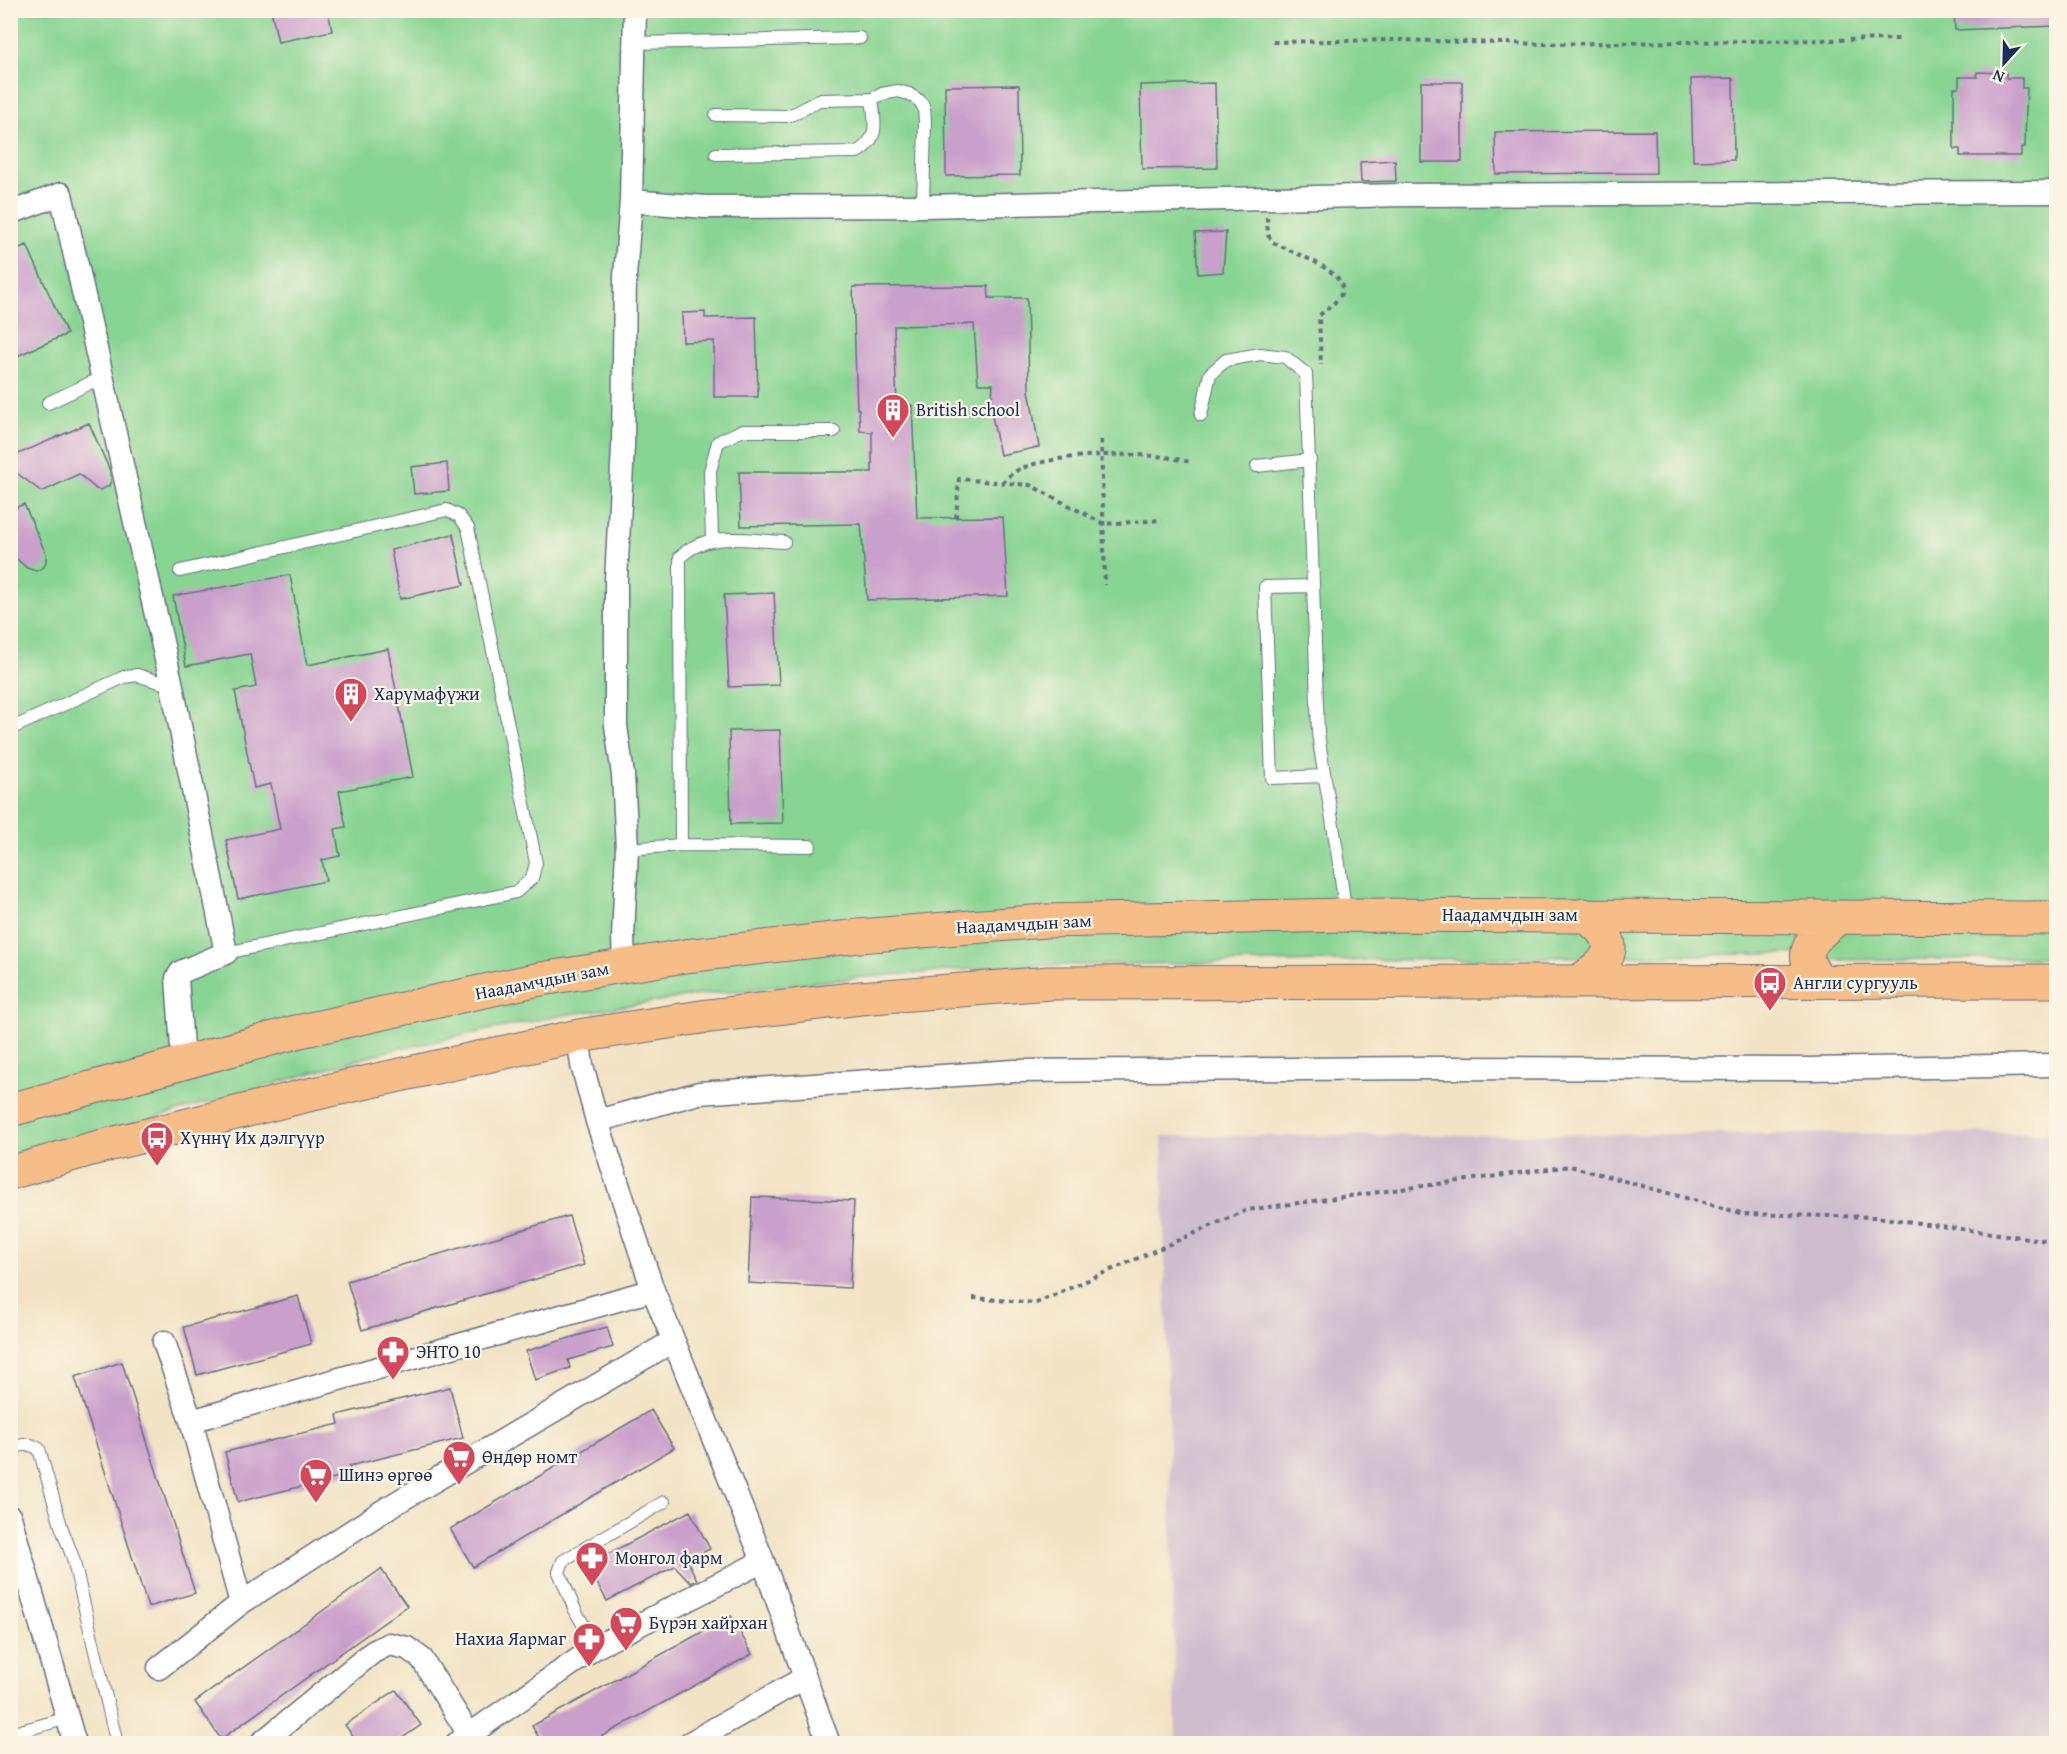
<svg xmlns="http://www.w3.org/2000/svg" width="2067" height="1754" viewBox="0 0 2067 1754" font-family="'Gentium Book Plus',serif">
<style>
.industrial{fill:#cfbdce}
.green{fill:#88d492;stroke:#528278;stroke-width:1.5}
.building{fill:#c99fcb}
.lines{fill:none;stroke-linecap:round;stroke-linejoin:round}
.service-casing{stroke:#666e82;stroke-width:14}
.minor-casing{stroke:#666e82;stroke-width:25}
.trunk-casing{stroke:#666e82;stroke-width:35}
.path{stroke:#666e82;stroke-width:4;stroke-dasharray:4.5 4.5;stroke-linecap:butt}
.service{stroke:#fff;stroke-width:12}
.minor{stroke:#fff;stroke-width:22}
.trunk{stroke:#f7bd88;stroke-width:33}
.labels{text-anchor:middle;stroke-width:4.5;stroke-linejoin:round;paint-order:stroke}
.poi-label{font-size:18px;fill:#1b2f5e;stroke:#fcf5e5;text-anchor:start}
.street-label{font-size:18px;fill:#1b2f5e;stroke:#fcf5e5}
</style>
<rect width="100%" height="100%" fill="#fcf5e5"/>
<filter id="ink" filterUnits="userSpaceOnUse"><feTurbulence type="fractalNoise" baseFrequency=".0167" numOctaves="2"/><feDisplacementMap in="SourceGraphic" scale="12" xChannelSelector="R" yChannelSelector="G"/><feConvolveMatrix kernelMatrix="1 2 1 2 8 2 1 2 1" color-interpolation-filters="sRGB"/></filter>
<filter id="wash" filterUnits="userSpaceOnUse"><feTurbulence type="fractalNoise" baseFrequency=".008" numOctaves="4" result="noise"/><feDisplacementMap in="SourceGraphic" scale="24" xChannelSelector="R" yChannelSelector="G"/><feGaussianBlur stdDeviation="1.35" result="paint"/><feColorMatrix in="noise" values="0 0 0 0 0 0 0 0 0 0 0 0 0 0 0 0 0 1.4 0 .05"/><feComposite in="paint" operator="in"/></filter>
<g filter="url(#wash)">
<rect width="100%" height="100%" fill="#f2e3c5"/>
<path class="industrial" d="M2056,1133V1743H1176L1162,1136Z"/>
<path class="green" d="M11,11H2056V958L1820,960L1815,953L1015,966L865,977L706,994L558,1016L392,1050L11,1159Z"/>
<g id="blocks">
<path class="building" d="M271,10H328L332,31L278,42Z
M1954,10H2056V26L1955,30Z
M1977,72L2006,73V78H2022V88H2027L2026,108L2025,147H2021V156H1960V149H1954V88H1959V77H1977Z
M1733,78L1734,160L1693,161L1691,79Z
M1421,82H1462V162H1421Z
M1215,83L1217,168L1142,169L1140,85Z
M1019,85L1020,175L946,176L945,86Z
M1655,131L1656,173L1496,174L1495,132Z
M1395,160L1396,181L1361,182L1360,162Z
M1226,232L1223,272L1198,274L1195,233Z
M27,245L67,334L10,359V252Z
M988,286L989,298H1027L1029,390L1039,447L1000,455L991,411L993,384H978L974,324L894,326L897,406L912,405L917,518L1003,517L1008,596L867,600L861,524L741,526L739,472H872V432L860,431L859,409H857L853,287Z
M705,312V318L756,317L758,397H714V341L683,342L682,313Z
M89,423L110,471L111,481L109,486L100,490L96,489L79,474L42,492L14,471L12,465L18,454Z
M447,463L449,491L414,494L411,467Z
M24,504L46,554V562L44,567L36,571L27,568L10,553V510Z
M453,534L464,585L400,599L391,550Z
M290,575L307,665L388,649L413,777L339,791L346,827L335,829L340,856L322,860L326,881L238,899L226,840L280,829L271,784L254,788L235,691L256,687L250,654L186,666L173,596Z
M774,593L779,685L729,687L724,595Z
M780,730L783,823L731,824L729,731Z
M752,1197L854,1201L850,1288L748,1283Z
M569,1216L584,1265L362,1330L347,1281Z
M298,1296L311,1344L197,1375L184,1327Z
M607,1327L613,1347L568,1360L570,1368L535,1380L526,1351Z
M122,1362L195,1593L148,1607L75,1377Z
M450,1387L463,1438L349,1466L351,1474L238,1502L225,1452L339,1424L337,1415Z
M651,1410L674,1448L473,1567L450,1529Z
M690,1511L710,1549L687,1560L697,1580L691,1583L675,1566L607,1601L587,1565Z
M381,1569L407,1606L221,1739L195,1702Z
M731,1616L752,1654L590,1743H542L532,1726Z
M396,1690L421,1725L395,1743H358L345,1725Z"/>
</g>
</g>
<g filter="url(#ink)">
<use href="#blocks" fill-opacity="0" stroke="#666e82" stroke-width="1.5"/>
<g class="lines">
<g class="service-casing">
<path id="service" d="M634,43L860,38
M716,115L787,116L798,112L819,100L872,99L882,94L898,91L909,94L920,101L924,108L925,121L923,206
M716,154L857,152C880,139 875,122 872,99
M48,403L101,378
M1201,415L1210,374L1226,360L1260,354L1285,357L1306,374L1318,733C1326,793 1340,853 1345,914
M1257,466L1310,460
M712,539L710,471L718,442L741,431H834
M180,571L447,510L459,516L468,528L536,863L532,878L516,892L226,953
M1313,586L1265,587L1272,778L1324,776
M10,729L124,677L137,675L172,686
M681,845L680,557C707,530 749,541 784,542
M627,849L681,845L810,846
M10,1449C22,1445 29,1442 39,1449L61,1526L73,1558L117,1744
M596,1647L575,1610L559,1572L563,1561L664,1502
M10,1734L68,1718"/>
</g>
<g class="minor-casing">
<path id="minor" d="M631,201L635,10
M10,213L61,194L172,686L226,953L181,972L177,978L183,1062
M624,966L623,937L627,849L623,775L616,726V580L623,447L625,276L631,201L706,207L923,206L1402,195L2056,192
M578,1036L582,1065L597,1121L653,1290L763,1561L829,1744
M597,1121L699,1093L1014,1071L1427,1068L1807,1069L2056,1065
M164,1342L191,1421L241,1603
M191,1421L653,1290
M10,1517L75,1744
M159,1668L241,1603L389,1507L673,1341
M260,1744L373,1652L389,1644L407,1648L422,1659L475,1744
M456,1744L596,1647L763,1561
M688,1744L804,1678"/>
</g>
<g class="trunk-casing">
<path id="trunk" d="M1820,980C1793,952 1815,936 1838,918
M1579,981C1615,959 1621,941 1584,915
M10,1110L296,1032L535,980L685,956L859,936L1045,921L1345,915L2056,918
M10,1173L91,1149L304,1096L578,1036L701,1017L860,998L1050,983L2056,981"/>
</g>
<path class="path" d="M1273,42L1396,40L1539,44L1901,39
M1267,217L1268,235L1273,242C1287,252 1355,271 1340,296C1335,304 1325,310 1319,316L1321,365
M1101,440L1105,585
M1002,483C1007,478 1014,471 1020,469C1056,453 1151,450 1189,462
M956,518L959,479L1030,485L1104,524L1162,520
M973,1298L1036,1303L1247,1210L1570,1166L1744,1214L1876,1217L2056,1242"/>
<use href="#service" class="service"/>
<use href="#minor" class="minor"/>
<use href="#trunk" class="trunk"/>
</g>
</g>
<defs>
<g id="building-pin" transform="scale(1.725)"><path d="M0 17L-7.5 6A9.5 9.5 0 1 1 7.5 6Z" fill="#d1495b" stroke="#fcf5e5"/><path d="M-4-6H4V6H1V3H-1V6H-4ZM-2.5-4.3h1.7v1.8h-1.7ZM.8-4.3h1.7v1.8H.8ZM-2.5-1h1.7V.8h-1.7ZM.8-1h1.7V.8H.8Z" fill="#fff"/></g>
<g id="bus-pin" transform="scale(1.725)"><path d="M0 17L-7.5 6A9.5 9.5 0 1 1 7.5 6Z" fill="#d1495b" stroke="#fcf5e5"/><path d="M-5-6H5V4H4V6H2V4H-2V6H-4V4H-5ZM-3.5-4V0h7V-4ZM-3.5 1.2v1.5H-2V1.2ZM2 1.2v1.5H3.5V1.2Z" fill="#fff"/></g>
<g id="pharmacy-pin" transform="scale(1.725)"><path d="M0 17L-7.5 6A9.5 9.5 0 1 1 7.5 6Z" fill="#d1495b" stroke="#fcf5e5"/><path d="M-2-6h4v4h4v4h-4v4h-4v-4h-4v-4h4Z" fill="#fff"/></g>
<g id="supermarket-pin" transform="scale(1.725)"><path d="M0 17L-7.5 6A9.5 9.5 0 1 1 7.5 6Z" fill="#d1495b" stroke="#fcf5e5"/><path d="M-6-5.5h2.5l.6 2H6L4.5 2H-2.5L-4.4-4H-6ZM-1.5 3.2a1.3 1.3 0 1 0 .1 0ZM3 3.2a1.3 1.3 0 1 0 .1 0Z" fill="#fff"/></g>
</defs>
<g fill-rule="evenodd">
<use href="#building-pin" x="893" y="410"/>
<use href="#building-pin" x="351" y="694"/>
<use href="#bus-pin" x="1770" y="983"/>
<use href="#bus-pin" x="157" y="1138"/>
<use href="#pharmacy-pin" x="393" y="1352"/>
<use href="#supermarket-pin" x="459" y="1457"/>
<use href="#supermarket-pin" x="316" y="1475"/>
<use href="#pharmacy-pin" x="592" y="1558"/>
<use href="#supermarket-pin" x="626" y="1623"/>
<use href="#pharmacy-pin" x="589" y="1639"/>
</g>
<g class="labels">
<g class="poi-label">
<text x="916" y="416">British school</text>
<text x="374" y="700">Харүмафүжи</text>
<text x="1793" y="989">Англи сургууль</text>
<text x="180" y="1144">Хүннү Их дэлгүүр</text>
<text x="416" y="1358">ЭНТО 10</text>
<text x="482" y="1463">Өндөр номт</text>
<text x="339" y="1481">Шинэ өргөө</text>
<text x="615" y="1564">Монгол фарм</text>
<text x="649" y="1629">Бүрэн хайрхан</text>
<text x="566" y="1645" text-anchor="end">Нахиа Яармаг</text>
</g>
<g class="street-label">
<text x="1510" y="921">Наадамчдын зам</text>
<text transform="translate(1024 924) rotate(-3)" y="6">Наадамчдын зам</text>
<text transform="translate(542 981) rotate(-11)" y="6">Наадамчдын зам</text>
</g>
</g>
<rect width="2067" height="1754" fill="none" stroke="#fcf5e5" stroke-width="36"/>
<g transform="translate(2004 63) rotate(202)" stroke="#fcf5e5" stroke-width="4.5" paint-order="stroke">
<path d="M0-4.5L10 22L0 15L-10 22Z" fill="#1b2f5e"/>
<text y="-9" font-size="16" font-weight="bold" text-anchor="middle" fill="#1b2f5e">N</text>
</g>
</svg>
